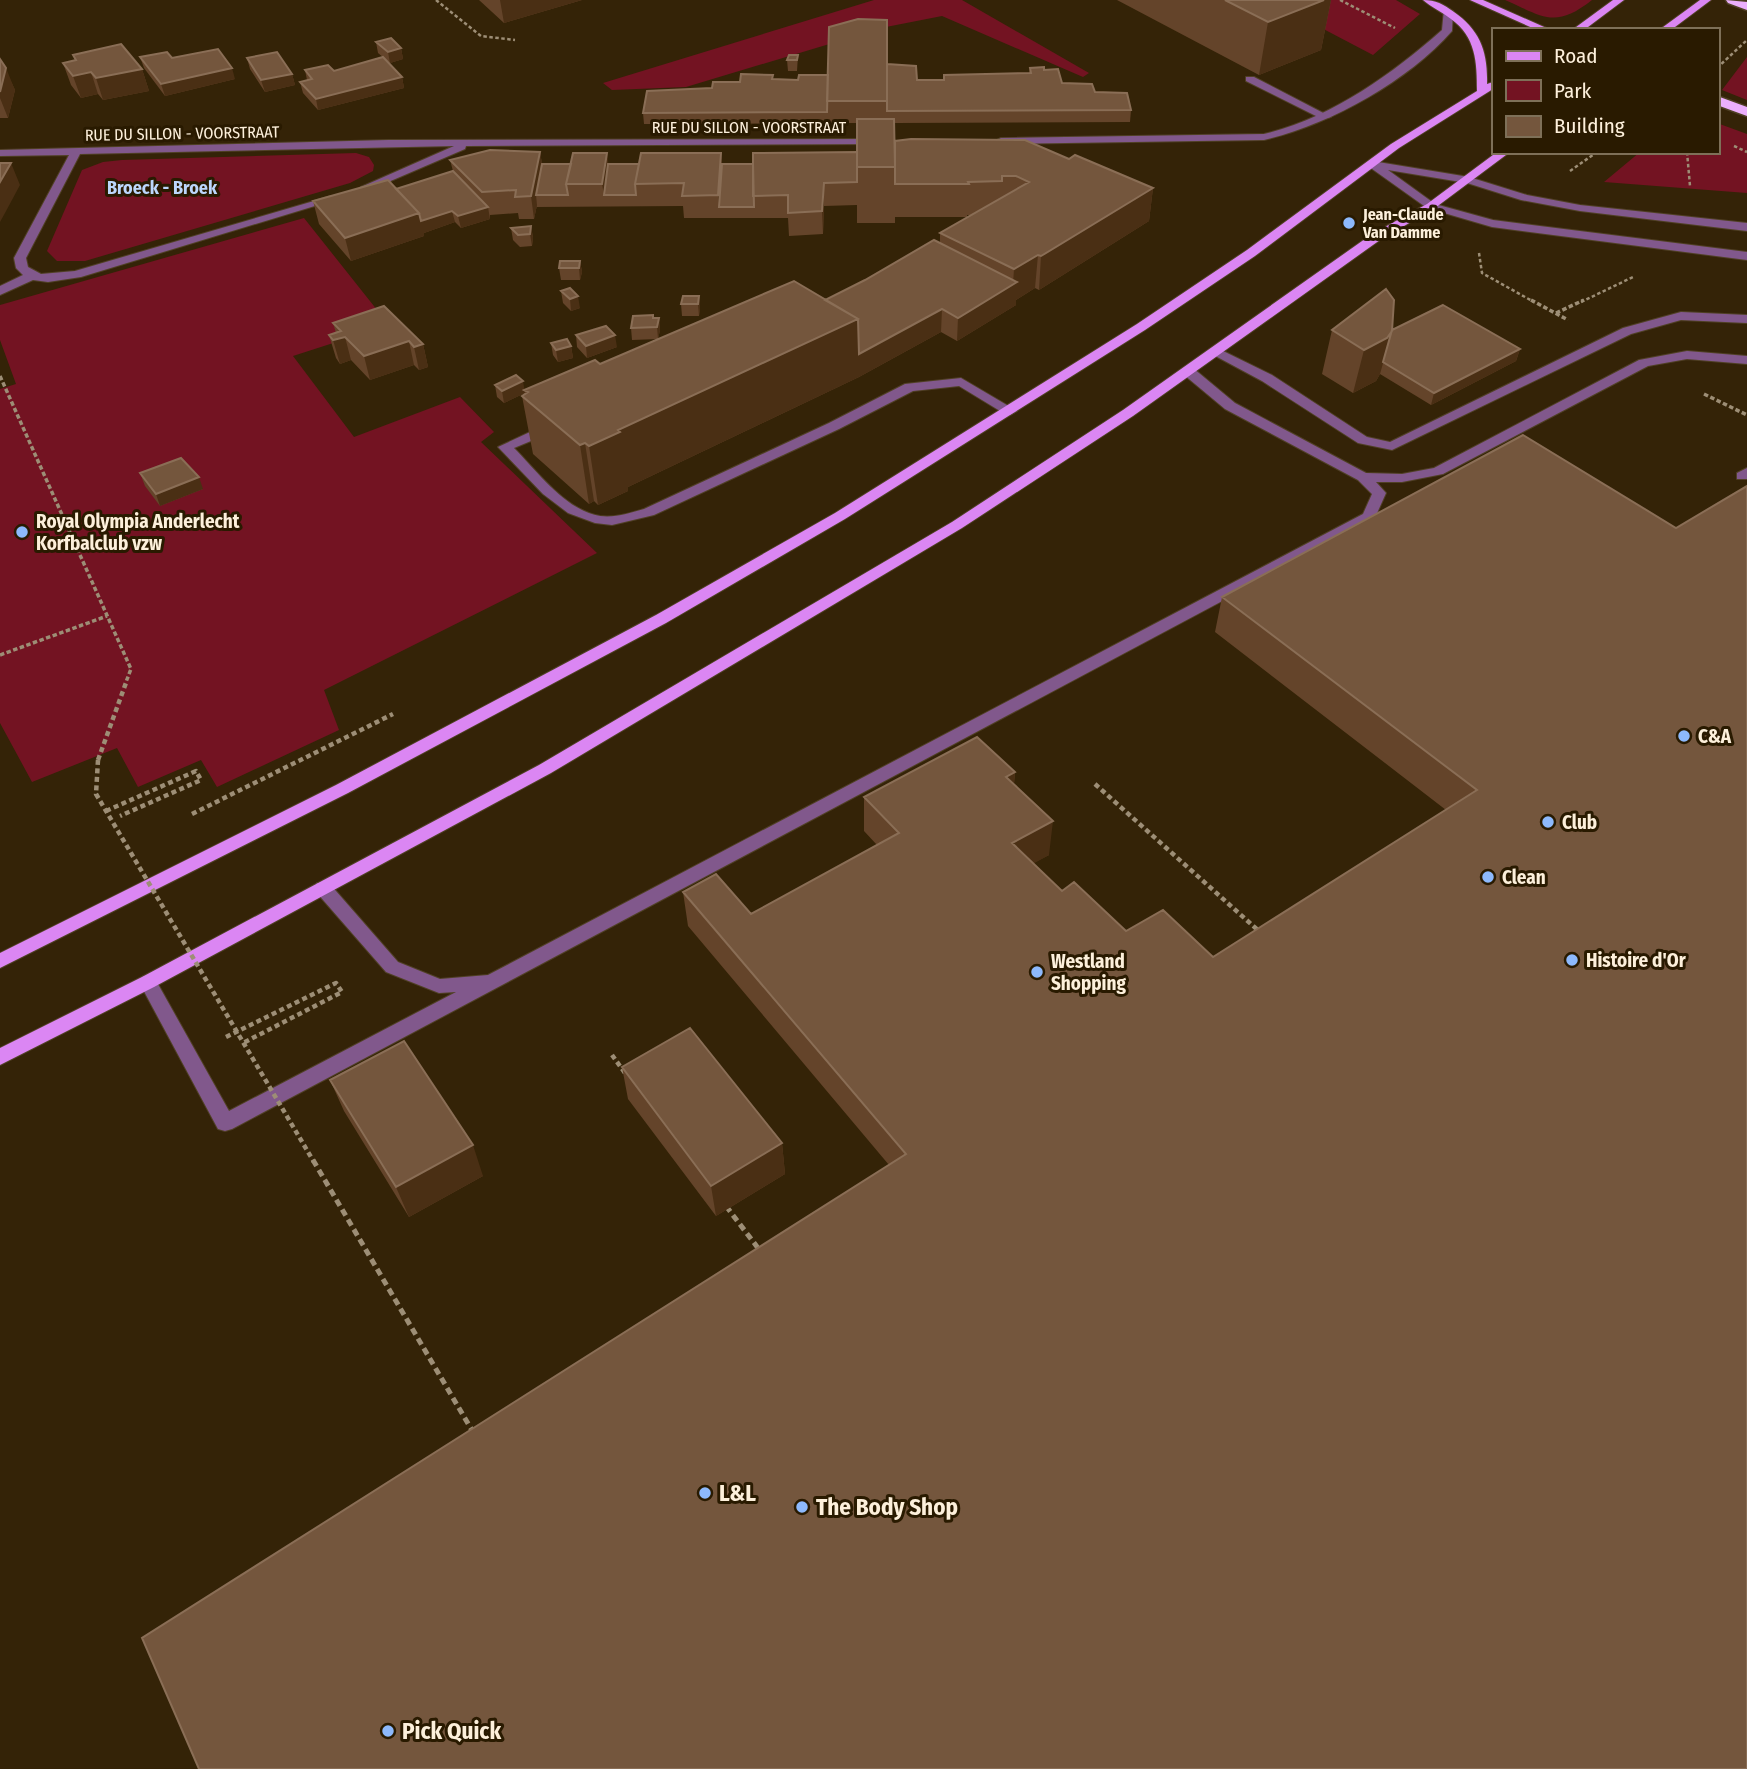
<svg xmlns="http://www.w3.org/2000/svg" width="1747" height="1769" viewBox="0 0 1747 1769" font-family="'Fira Sans Condensed',sans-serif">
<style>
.green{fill:#731322}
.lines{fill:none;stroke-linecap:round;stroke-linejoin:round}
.service-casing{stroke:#504025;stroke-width:2}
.minor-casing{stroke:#504025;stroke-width:2}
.primary-casing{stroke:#504025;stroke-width:2}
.motorway-casing{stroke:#504025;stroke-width:3}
.path-far3{stroke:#9d8e76;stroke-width:2.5;stroke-dasharray:3.5 2.5;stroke-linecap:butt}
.path-far2{stroke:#9d8e76;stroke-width:3.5;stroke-dasharray:4.5 2.5;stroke-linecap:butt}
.path-far1{stroke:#9d8e76;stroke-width:4.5;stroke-dasharray:5 3.5;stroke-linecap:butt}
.path{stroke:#9d8e76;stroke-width:5;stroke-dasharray:7 4.5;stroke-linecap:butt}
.service{fill:#81588c;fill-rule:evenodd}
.minor{fill:#81588c;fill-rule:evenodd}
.primary{fill:#db86f3;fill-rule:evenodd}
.motorway{fill:#ebaffc;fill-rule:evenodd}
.path-bridge-far1{stroke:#9d8e76;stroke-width:4.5;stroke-dasharray:5 3.5;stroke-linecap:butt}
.path-bridge{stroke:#9d8e76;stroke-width:5;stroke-dasharray:7 4.5;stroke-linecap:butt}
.wall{fill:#64442a}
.shaded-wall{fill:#4a2f14}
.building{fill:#74563d;stroke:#8a6e56;stroke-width:2}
.poi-dot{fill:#8db9fc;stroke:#291a00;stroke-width:2.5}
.labels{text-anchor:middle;stroke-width:6;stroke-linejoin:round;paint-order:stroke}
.far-street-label{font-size:16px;fill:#fdf0db;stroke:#291a00}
.far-poi-label{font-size:16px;font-weight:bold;fill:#fdf0db;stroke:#291a00;text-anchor:start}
.far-neighbourhood-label{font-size:18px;font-weight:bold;fill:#bcd6fc;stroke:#291a00}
.poi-label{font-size:19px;font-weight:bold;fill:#fdf0db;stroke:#291a00;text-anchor:start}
.near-poi-label{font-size:23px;font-weight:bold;fill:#fdf0db;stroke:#291a00;text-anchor:start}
</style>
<rect width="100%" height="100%" fill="#342307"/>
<path class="green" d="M874,0H962L1089,73L1083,77L942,16L886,27L686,87L612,90L603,83Z
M1268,0H1396L1420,14L1373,55Z
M1505,0H1592C1555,29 1544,17 1505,0Z
M1747,57V100L1722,90Z
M1717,123L1747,134V193L1604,182L1640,152H1717Z
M356,153L369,157L374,165L373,171L350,183L85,261H57L47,251L82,170L103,162L122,160Z
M304,218L389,325L293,356L354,437L460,397L494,432L481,442L597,553L324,690L339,730L217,787L201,760L138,787L117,748L32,782L0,723V389L16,384L0,340V305Z"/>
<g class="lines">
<g class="service-casing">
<path id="service" d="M1246,77H1254L1331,117L1322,119L1246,81Z
M1681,312L1747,315V323L1681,320L1631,334L1392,450L1358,443L1262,381L1208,352L1214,348L1219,349L1272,375L1367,437L1390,442L1623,328Z
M1687,351L1747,356V364L1687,359L1648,366L1443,474L1402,482H1376L1386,493L1374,520L232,1129L225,1131L218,1129L139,982L142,977L148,975L154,977L229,1111L456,992L439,993L386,972L317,893L314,888L317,883H329L398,962L440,979L488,975L1363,514L1372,494L1358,480L1225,409L1183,374V368H1193L1235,403L1366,473L1402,474L1434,468L1639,360Z
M961,378L1017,411L1010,415L1005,414L959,386L913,391L839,429L654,515L612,525L595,523L568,513L543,494L498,447L545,425H555V431L514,448C538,472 565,510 600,516C615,518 630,513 644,509L829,423L905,384Z
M1747,468V479H1737V473Z"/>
</g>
<g class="minor-casing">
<path id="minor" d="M1444,9L1453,11L1452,31C1407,82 1329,125 1264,140L1001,144L995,141L1001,138L1264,134C1331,118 1391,75 1442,30Z
M878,139L882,140V144L466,146L465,149L365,192L361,191V187L454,146L80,154L26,258L28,267L41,274L75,271L331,196L341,198L81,277L48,282L33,280L0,295V286L23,275L16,268L14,258L69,155L0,156V150L388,140Z
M1372,161L1469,177L1527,195L1580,205L1747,223V231L1580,211L1521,200L1467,183L1388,170L1435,204L1493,220L1747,252V260L1492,227L1427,208L1368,166V162Z"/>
</g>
<g class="primary-casing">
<path id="primary" d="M1423,0C1436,0 1443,4 1454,12C1480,30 1488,52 1487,84L1493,82V89L1399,148L1255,256L1145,330L845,519L666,623L348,793L0,968V953L336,785L656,615L835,513L1137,324L1247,250L1391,144L1477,91C1477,62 1476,37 1451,19C1442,12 1431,7 1423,0Z
M1470,0H1483L1551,30H1537Z
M1613,0H1624L1584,30H1572Z
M1700,0H1711L1671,30H1659Z
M1497,152H1510L1435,208L1380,240L1133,416L962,528L551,773L154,987L0,1065V1048L142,977L539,765L952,522L1123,410L1372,234L1427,204Z"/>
</g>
<g class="motorway-casing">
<path id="motorway" d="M1726,0L1747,2V10L1728,3Z
M1717,96L1747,107V116L1717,105Z"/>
</g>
<path class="path-far3" d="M436,0L481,36L515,40
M1340,0L1395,28
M1717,68L1747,40
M1734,146L1747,152
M1687,152L1690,186
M1570,171L1597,152
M1479,253L1482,273L1534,302
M1581,302L1633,277"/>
<path class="path-far2" d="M1531,300L1568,320
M1556,313L1584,300
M0,376L131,669L126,682
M1704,394L1747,415
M0,655L107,616"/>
<path class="path-far1" d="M98,760L127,680
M1095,784L1261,933
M106,811L196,771L201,780L120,816
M192,814L393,714
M226,1037L336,983L342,992L243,1043
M612,1055L625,1073"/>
<path class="path" d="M726,1206L761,1252"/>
<use href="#service" class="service"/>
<use href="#minor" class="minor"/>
<use href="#primary" class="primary"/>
<use href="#motorway" class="motorway"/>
<path class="path-bridge-far1" d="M98,760L96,794L314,1162"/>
<path class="path-bridge" d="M313,1160L473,1432"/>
</g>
<path class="wall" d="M479,0H582L504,23Z
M1117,0H1331L1321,50L1259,75Z
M376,42L401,48L403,59L390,63L378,53Z
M73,55L142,69L149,91L103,100L98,94L81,98L71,85L63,63L75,60Z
M798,55L797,71H788L787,60Z
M140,57L172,58L235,79L165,96L144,68Z
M247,58L292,74L295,85L265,92L250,69Z
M0,59L15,90L8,118H0Z
M887,64L917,80H944L1029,73L1030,68L1044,70L1062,83L1095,92L1131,110L1130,122L894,123L895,141L1069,159L1153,188L1149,221L1039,290L1035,288L1016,300V305L957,341L941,332L859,377L628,487V491L598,505L594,501L589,504L533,454L522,396L525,393L504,403L497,397L495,385L524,390L600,364L825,300L940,243V233L971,215H967V217H895V216V223H857V205L824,206L823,234L789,236L788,218H684L683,206L537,207V205L534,219H519L518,213L490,215V219L461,228L455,222L424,233V236L351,261L319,224L313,201L396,189L453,171L450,160L540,152L542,164H639L721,153L722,164H753L857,152V123L644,124L643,113L712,88L740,82L773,79L798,80Z
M305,70L334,71L402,77L404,88L318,110L303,93L300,82L307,80Z
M531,226L533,238L532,246L520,247L513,240L511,228Z
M580,261L582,272L580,280H561L559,268Z
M561,291L580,308L571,311L563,303Z
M699,296L700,308L699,316H682L681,304Z
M654,318H659L660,330L658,339L632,340L631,328Z
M333,323L423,344L428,367L419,370L414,365L370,380L351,360L340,364L336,358L329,335L336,333Z
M1332,330H1392L1520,349L1516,361L1431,405L1380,374L1376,381L1353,393L1322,374Z
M576,335L617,347L587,358L577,347Z
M551,343L571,346L573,358L558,362L553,355Z
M1523,435L1747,1769L889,1165L688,926L683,892L751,914L877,845L864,831V797L1015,772L1014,784L1049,855L1033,863L1062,891L1126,931L1213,957L1446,810L1215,632L1222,597Z
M140,473L203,489L160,506L145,486Z
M622,1067L782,1143L785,1174L716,1216L628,1099Z
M330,1080L483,1176L409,1217L344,1111Z"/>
<path class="shaded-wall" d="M500,0H582L504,23Z
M1324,0H1331L1321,50L1259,75L1268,22Z
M401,48L403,59L390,63L388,52Z
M6,68L15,90L8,118L0,98V92Z
M232,68L235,79L165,96L161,84Z
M142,69L149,91L103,100L96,78Z
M91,72L98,94L81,98L73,76Z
M292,74L295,85L265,92L261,80Z
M402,77L404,88L318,110L316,99Z
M540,152L544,175L536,195L537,205L534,219L531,196Z
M607,153L610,176L604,195L602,184Z
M721,153L723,175L719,207L718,195Z
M11,163L20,185L5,213L0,202V182Z
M824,183V206L823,234L822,211Z
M1153,188L1149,221L1039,290L1041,256Z
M0,202L5,213L0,222Z
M488,207L490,219L461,228L458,216Z
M452,211L455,222L424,233V236L351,261L345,238L419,213Z
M531,226L533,238L532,246L530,234Z
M1038,255L1035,288L1016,300V305L957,341L958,318L1013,284L1014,269Z
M580,261L582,272L580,280L579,268Z
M578,296L580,308L571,311L570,299Z
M699,296L700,308L699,316L698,304Z
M942,309L941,332L859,377L628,487V491L598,505L589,446L618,430L858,319Z
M659,318L660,330L658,339L657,327Z
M1392,331L1380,374L1376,381L1353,393L1364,350Z
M615,335L617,347L587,358L586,346Z
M345,337L351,360L340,364L333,340Z
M409,341L414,365L370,380L364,356Z
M423,344L428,367L419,370L414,347Z
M571,346L573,358L558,362L556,350Z
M1520,349L1516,361L1431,405L1434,393Z
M523,381L525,393L504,403L502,391Z
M585,443L594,501L589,504L580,445Z
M199,477L203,489L160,506L156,494Z
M1015,772L1012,806L1006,777Z
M1053,821L1049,855L1009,877L1012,843Z
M782,1143L785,1174L716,1216L711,1186Z
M473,1145L483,1176L409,1217L396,1187Z"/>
<path class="building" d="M1225,0H1324L1268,22Z
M858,19L887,20V101H827L829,27Z
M391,38L401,48L388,52L376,42Z
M121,44L142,69L96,78L91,72L73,76L63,63L76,60L73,55Z
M218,49L232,68L161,84L140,57L167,52L172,58Z
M277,52L292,74L261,80L247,58Z
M789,55H798L797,60H787Z
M383,57L402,77L316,99L300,82L312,79L305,70L328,65L334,71Z
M0,59L6,68L0,92Z
M887,64L916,66L917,80H944V75L1031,73L1030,68L1044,67V70L1058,69L1062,83L1092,84L1095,92L1127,93L1131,110L887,111Z
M741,74L773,75L772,79L798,80L799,75H828L827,112L643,113L647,91L712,88L713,82H740Z
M857,119H894L895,167H857Z
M911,139L1025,140L1069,159L1075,155L1153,188L1041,256L1038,255L1014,269L940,233L1029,182L1016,176H1002V181L968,182L969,184H895V141Z
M490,150L540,152L531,196L515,197L516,190L482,192L450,160Z
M857,152V182L824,183L822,211L788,213V195L753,196V153Z
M573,153H607L602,184H566Z
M641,153H721L718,195L682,196L684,183L635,184Z
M0,163H11L0,182Z
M542,164H571L566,184L568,195H536Z
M608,164H639L635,184L636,195H604Z
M722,164H753L754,207H719Z
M453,171L488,207L458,216L452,211L421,221L419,213L396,189Z
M388,180L419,213L345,238L313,201Z
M531,226L530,234L518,235L511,228Z
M934,240L1017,282L958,318L942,309L859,354L858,319L825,300L865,280Z
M560,261H580L579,268H559Z
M794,281L858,319L618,430L620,432L589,446L585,443L580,445L522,396L528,392L524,390L595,360L600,364Z
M570,288L578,296L570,299L561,291Z
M1386,289L1394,300L1392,331L1387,338L1364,350L1332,330Z
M683,296H699L698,304H681Z
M1443,305L1520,349L1434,393L1383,362L1392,330Z
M384,306L423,344L414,347L409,341L364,356L345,337L333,340L329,335L341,331L333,323Z
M653,315V318H659L657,327L631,328L633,316Z
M606,326L615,335L586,346L576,335Z
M567,339L571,346L556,350L551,343Z
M516,375L523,381L502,391L495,385Z
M1523,435L1676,528L1747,486V1769H199L142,1638L906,1154L683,892L716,874L751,914L899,833L864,797L977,737L1015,772L1006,777L1053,821L1012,843L1062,891L1074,882L1126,931L1163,910L1213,957L1477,790L1222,597Z
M181,458L199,477L156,494L140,473Z
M690,1028L782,1143L711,1186L622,1067Z
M404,1041L473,1145L396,1187L330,1080Z"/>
<g class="poi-dot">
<circle cx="1349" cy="223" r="7"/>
<circle cx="22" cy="532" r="7"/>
<circle cx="1684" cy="736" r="7"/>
<circle cx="1548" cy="822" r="7"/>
<circle cx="1488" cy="877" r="7"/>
<circle cx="1572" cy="960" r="7"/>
<circle cx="1037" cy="972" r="7"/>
<circle cx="705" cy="1493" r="7"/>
<circle cx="802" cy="1507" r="7"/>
<circle cx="388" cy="1731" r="7"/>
</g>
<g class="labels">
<g class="far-street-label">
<text x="749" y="133">RUE DU SILLON - VOORSTRAAT</text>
<text transform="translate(182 133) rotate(-1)" y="6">RUE DU SILLON - VOORSTRAAT</text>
</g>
<g class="far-poi-label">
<text x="1363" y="220">Jean-Claude<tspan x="1363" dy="18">Van Damme</tspan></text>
</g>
<g class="far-neighbourhood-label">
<text x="162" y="194">Broeck - Broek</text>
</g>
<g class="poi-label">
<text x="36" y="528">Royal Olympia Anderlecht<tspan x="36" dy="22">Korfbalclub vzw</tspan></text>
<text x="1698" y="743">C&amp;A</text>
<text x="1562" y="829">Club</text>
<text x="1502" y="884">Clean</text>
<text x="1586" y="967">Histoire d'Or</text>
<text x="1051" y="968">Westland<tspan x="1051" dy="22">Shopping</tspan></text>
</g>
<g class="near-poi-label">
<text x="719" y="1501">L&amp;L</text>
<text x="816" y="1515">The Body Shop</text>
<text x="402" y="1739">Pick Quick</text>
</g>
</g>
<rect x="1492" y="28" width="228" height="126" fill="#291a00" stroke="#7e7058" stroke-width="2"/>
<rect x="1506" y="51" width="35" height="10" fill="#db86f3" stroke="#7e7058" stroke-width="2"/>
<text x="1554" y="63" font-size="21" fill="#fdf0db">Road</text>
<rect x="1506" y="80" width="35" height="21" fill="#731322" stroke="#7e7058" stroke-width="2"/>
<text x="1554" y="98" font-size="21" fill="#fdf0db">Park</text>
<rect x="1506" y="116" width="35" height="21" fill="#74563d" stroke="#7e7058" stroke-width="2"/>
<text x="1554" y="133" font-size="21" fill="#fdf0db">Building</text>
</svg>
